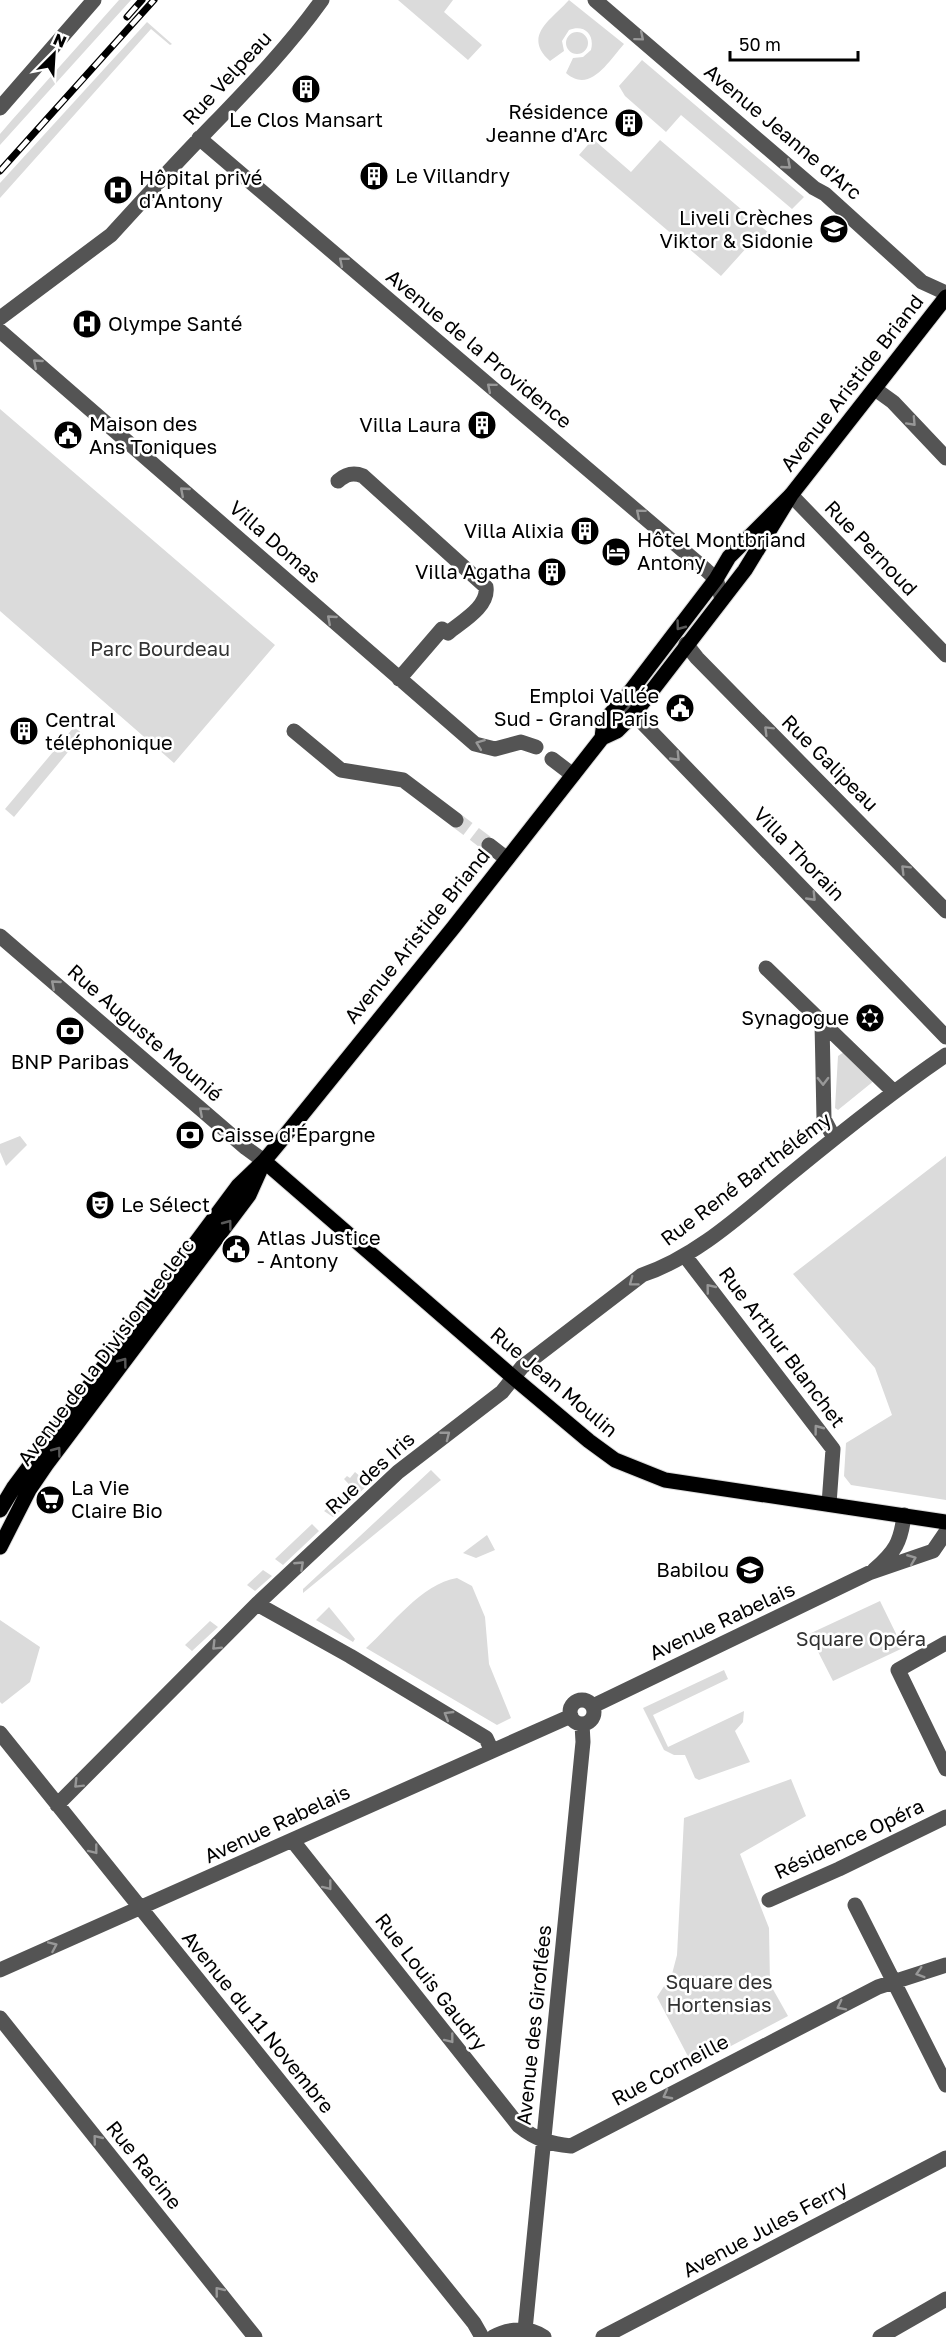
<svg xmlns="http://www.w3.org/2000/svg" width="946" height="2337" viewBox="0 0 946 2337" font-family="'Golos Text',sans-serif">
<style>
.green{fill:#dbdbdb}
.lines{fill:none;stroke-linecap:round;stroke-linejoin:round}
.minor-tunnel{stroke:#d9d9d9;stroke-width:15;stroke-dasharray:15 8;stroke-linecap:butt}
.major-casing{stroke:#dbdbdb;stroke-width:17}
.minor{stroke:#545454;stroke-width:15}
.major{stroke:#000;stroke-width:15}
.rail-casing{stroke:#000;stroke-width:7}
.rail{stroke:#fff;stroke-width:4.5;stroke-dasharray:14;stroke-linecap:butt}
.oneway{stroke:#989898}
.oneway2{stroke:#595959}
.labels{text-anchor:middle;stroke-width:5;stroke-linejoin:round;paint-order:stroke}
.street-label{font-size:20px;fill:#000;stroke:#fff}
.poi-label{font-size:20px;fill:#000;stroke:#fff;text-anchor:start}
.park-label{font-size:20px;fill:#323232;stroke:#fff}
</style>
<rect width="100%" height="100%" fill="#fff"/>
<path class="green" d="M119,0H131L0,145V134L12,120Z
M398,0H453L444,12L482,45L468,60Z
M569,0L624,44C608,62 590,94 566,73L573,58L583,57L591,50C595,34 584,24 569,30L562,41L564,51L550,61C522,36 551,20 569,0Z
M147,22L172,44L170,45L151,29L0,198V183Z
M566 43a11 11 0 1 1 22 0a11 11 0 1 1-22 0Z
M642,60L804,197L792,209L681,115L666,132L625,96L619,86Z
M593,139L631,172L660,140L770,234L756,250L749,245L721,276L579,155Z
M0,409L275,645L174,763L0,611Z
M74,727L83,734L14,817L5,809Z
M844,1052L875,1080L838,1110L835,1108L838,1056Z
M20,1136L27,1145L6,1166L0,1152V1144Z
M946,1156V1500L851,1485L844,1476L846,1443L892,1415L875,1368L793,1274Z
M431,1470L441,1480L303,1593V1589Z
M355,1472L369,1484L358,1494L344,1479L347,1476L350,1478Z
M348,1492L354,1499L333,1517L324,1511Z
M312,1524L319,1531L283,1565L275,1559Z
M487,1535L495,1550L476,1558L463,1553Z
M263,1570L272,1576L255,1591L247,1585Z
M457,1578L472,1586L485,1617L489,1664L511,1718L497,1725L366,1648C392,1625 421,1584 457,1578Z
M880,1601L903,1648L833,1681L809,1634Z
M329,1607L355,1639L353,1642L316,1620Z
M0,1620L40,1647L30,1682L2,1704L0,1702Z
M210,1621L218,1627L192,1651L185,1645Z
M724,1670L728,1679L653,1715L668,1747L744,1711L743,1722L735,1731L750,1762L699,1780L695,1778L685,1755H674L664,1750L643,1708Z
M791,1779L806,1816L740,1854L769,1928L770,1984L788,2016L693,2066L657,1997L672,1974L677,1955L684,1818Z"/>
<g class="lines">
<path class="minor-tunnel" d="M456,820L489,845"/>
<g class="major-casing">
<path id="major" d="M602,738L604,721L626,697L716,579L729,557L791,495L946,297
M264,1161L514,1378L589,1441L615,1460L665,1480L946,1522
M0,1510L14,1487L238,1186L264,1161L279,1143L453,928L602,738L617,731L634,714L745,570L791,495
M0,1547L29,1490L46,1465L249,1195L262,1166"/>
</g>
<path class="minor" d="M595,0L814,188L825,194L922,282L946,293
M0,108L94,0
M199,138L706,570L716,579L722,599
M159,182C213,122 275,66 322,0
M0,318L111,235L154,188
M0,331L475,744L495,749L521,742L536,747
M875,389L893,402L946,458
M338,481C346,474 353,472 363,476L486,587C489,607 461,622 448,633L442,629L399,679
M791,495L946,655
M686,644L697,658L946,911
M626,697L634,714L946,1037
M294,731L341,770L403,780L456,820
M552,759L573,775
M489,845L507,859
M0,936L246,1148L264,1161
M766,968L893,1091
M822,1023L824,1119L834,1138
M685,1256L833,1449L829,1504
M874,1570C895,1552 901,1542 904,1515
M257,1604L350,1656L486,1738L492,1751
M946,1643L898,1670L946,1769
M570 1712a12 12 0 1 1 24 0a12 12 0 1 1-24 0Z
M593,1706L869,1573L933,1551L946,1532
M0,1733L474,2323L482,2337
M57,1805L257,1604L398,1472L502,1392L522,1367L642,1275C699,1256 747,1209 793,1172C843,1131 893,1091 946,1055
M292,1840L519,2126C535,2139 550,2144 571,2146L878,1987L946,1965
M769,1900L839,1869L946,1817
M855,1905L946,2085
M0,1970L571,1716
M0,2018L255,2337
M525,2330L583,1742L582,1724
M493,2337C509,2328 529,2327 544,2337
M603,2337L946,2158
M880,2337L946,2299"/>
<use href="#major" class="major"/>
<g class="rail-casing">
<path id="rail" d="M127,17L142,0
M0,171L154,0"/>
</g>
<use href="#rail" class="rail"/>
</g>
<defs><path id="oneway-chevron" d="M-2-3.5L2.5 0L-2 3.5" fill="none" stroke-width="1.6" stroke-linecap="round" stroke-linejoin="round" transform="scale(1.5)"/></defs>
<g class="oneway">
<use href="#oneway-chevron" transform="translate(640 37) rotate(40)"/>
<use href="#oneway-chevron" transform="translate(787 165) rotate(41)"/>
<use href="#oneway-chevron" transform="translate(343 261) rotate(-140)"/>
<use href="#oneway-chevron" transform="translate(37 363) rotate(-139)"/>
<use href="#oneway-chevron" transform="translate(491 387) rotate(-140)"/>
<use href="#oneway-chevron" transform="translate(912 422) rotate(47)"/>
<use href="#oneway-chevron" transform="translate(184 491) rotate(-139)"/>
<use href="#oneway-chevron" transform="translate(640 513) rotate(-140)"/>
<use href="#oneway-chevron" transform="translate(331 619) rotate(-139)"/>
<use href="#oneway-chevron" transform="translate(768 730) rotate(-135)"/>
<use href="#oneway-chevron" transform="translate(480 744) rotate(-159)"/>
<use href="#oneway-chevron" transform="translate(676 757) rotate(46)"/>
<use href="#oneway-chevron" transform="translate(905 869) rotate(-135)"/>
<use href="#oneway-chevron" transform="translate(812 897) rotate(46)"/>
<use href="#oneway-chevron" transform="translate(55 984) rotate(-139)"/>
<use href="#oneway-chevron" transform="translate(823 1081) rotate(89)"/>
<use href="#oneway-chevron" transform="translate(203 1111) rotate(-139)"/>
<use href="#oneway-chevron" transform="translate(633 1282) rotate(143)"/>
<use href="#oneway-chevron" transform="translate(710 1288) rotate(-129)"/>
<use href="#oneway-chevron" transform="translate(818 1429) rotate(-127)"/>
<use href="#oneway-chevron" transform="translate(446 1435) rotate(-38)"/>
<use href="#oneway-chevron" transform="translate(912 1559) rotate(-22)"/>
<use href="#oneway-chevron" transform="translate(300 1565) rotate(-43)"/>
<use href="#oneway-chevron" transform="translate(216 1646) rotate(135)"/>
<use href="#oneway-chevron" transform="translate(448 1715) rotate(-149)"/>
<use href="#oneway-chevron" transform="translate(78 1784) rotate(135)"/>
<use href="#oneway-chevron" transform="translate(94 1850) rotate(52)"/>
<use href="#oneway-chevron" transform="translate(328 1886) rotate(52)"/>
<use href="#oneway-chevron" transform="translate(53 1946) rotate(-24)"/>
<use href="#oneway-chevron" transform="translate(920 1973) rotate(163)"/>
<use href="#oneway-chevron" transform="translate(841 2006) rotate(153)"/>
<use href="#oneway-chevron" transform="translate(450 2039) rotate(52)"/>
<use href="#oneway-chevron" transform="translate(667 2095) rotate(152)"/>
<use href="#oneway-chevron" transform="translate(97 2139) rotate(-129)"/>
<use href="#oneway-chevron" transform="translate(219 2291) rotate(-129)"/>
</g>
<g class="oneway2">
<use href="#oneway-chevron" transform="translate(680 626) rotate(127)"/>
<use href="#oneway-chevron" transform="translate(228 1224) rotate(-53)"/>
<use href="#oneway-chevron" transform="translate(123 1362) rotate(-53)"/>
<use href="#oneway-chevron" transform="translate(57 1451) rotate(-53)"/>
</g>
<defs>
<g id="building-disc" transform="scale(1.5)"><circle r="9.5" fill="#000" stroke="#fff"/><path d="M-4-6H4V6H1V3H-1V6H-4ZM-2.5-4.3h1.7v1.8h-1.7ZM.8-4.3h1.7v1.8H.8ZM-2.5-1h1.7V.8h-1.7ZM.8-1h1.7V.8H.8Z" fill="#fff"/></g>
<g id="hospital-disc" transform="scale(1.5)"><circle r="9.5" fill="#000" stroke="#fff"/><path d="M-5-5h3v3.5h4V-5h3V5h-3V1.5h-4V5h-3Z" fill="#fff"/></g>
<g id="school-disc" transform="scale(1.5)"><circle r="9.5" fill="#000" stroke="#fff"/><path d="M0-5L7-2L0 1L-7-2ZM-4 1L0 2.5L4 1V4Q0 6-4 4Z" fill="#fff"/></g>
<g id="civic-disc" transform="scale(1.5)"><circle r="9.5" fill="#000" stroke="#fff"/><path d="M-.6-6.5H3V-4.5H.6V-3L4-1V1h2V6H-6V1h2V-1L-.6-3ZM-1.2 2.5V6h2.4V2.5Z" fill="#fff"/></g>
<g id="hotel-disc" transform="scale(1.5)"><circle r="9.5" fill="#000" stroke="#fff"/><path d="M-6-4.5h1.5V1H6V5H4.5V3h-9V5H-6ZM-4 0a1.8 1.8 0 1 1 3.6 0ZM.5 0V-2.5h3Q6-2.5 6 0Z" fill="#fff"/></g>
<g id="synagogue-disc" transform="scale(1.5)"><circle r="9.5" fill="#000" stroke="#fff"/><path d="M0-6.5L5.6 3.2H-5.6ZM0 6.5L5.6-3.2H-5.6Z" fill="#fff"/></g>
<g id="bank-disc" transform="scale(1.5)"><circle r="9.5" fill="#000" stroke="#fff"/><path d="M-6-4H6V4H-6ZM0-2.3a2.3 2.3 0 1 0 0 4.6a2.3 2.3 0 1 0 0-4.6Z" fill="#fff"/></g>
<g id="theatre-disc" transform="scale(1.5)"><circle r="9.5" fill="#000" stroke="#fff"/><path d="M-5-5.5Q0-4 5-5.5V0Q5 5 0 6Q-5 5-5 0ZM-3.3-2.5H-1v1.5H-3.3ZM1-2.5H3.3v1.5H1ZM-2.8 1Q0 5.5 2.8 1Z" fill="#fff"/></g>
<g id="supermarket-disc" transform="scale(1.5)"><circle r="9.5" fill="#000" stroke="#fff"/><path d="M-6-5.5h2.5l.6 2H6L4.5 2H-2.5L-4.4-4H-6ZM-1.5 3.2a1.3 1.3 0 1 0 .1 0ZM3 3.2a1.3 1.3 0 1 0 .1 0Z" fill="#fff"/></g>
</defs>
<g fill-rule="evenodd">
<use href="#building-disc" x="306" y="89"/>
<use href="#building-disc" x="629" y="123"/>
<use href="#building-disc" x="374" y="176"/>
<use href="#hospital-disc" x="118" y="190"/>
<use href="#school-disc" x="834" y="229"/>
<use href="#hospital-disc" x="87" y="324"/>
<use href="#building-disc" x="482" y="425"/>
<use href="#civic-disc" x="68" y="435"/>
<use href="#building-disc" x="585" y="531"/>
<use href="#hotel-disc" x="616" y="552"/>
<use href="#building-disc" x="552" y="572"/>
<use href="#civic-disc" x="680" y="708"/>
<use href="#building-disc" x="24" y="731"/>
<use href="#synagogue-disc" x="870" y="1018"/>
<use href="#bank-disc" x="70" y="1031"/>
<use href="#bank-disc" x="190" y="1135"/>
<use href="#theatre-disc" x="100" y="1205"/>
<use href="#civic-disc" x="236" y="1249"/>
<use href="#supermarket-disc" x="50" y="1500"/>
<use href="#school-disc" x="750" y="1570"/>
</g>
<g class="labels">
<g class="street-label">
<text transform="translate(227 78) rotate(-47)" y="7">Rue Velpeau</text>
<text transform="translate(783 132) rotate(40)" y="7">Avenue Jeanne d'Arc</text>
<text transform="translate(479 349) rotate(40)" y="7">Avenue de la Providence</text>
<text transform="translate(852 383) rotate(-52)" y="7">Avenue Aristide Briand</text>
<text transform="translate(275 542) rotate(41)" y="7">Villa Domas</text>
<text transform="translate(871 548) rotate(46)" y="7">Rue Pernoud</text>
<text transform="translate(830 763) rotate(45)" y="7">Rue Galipeau</text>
<text transform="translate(799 854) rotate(46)" y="7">Villa Thorain</text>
<text transform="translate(417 936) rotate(-51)" y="7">Avenue Aristide Briand</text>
<text transform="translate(145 1033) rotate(41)" y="7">Rue Auguste Mounié</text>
<text transform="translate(746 1179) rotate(-37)" y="7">Rue René Barthélémy</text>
<text transform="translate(782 1347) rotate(53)" y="7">Rue Arthur Blanchet</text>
<text transform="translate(106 1352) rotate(-53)" y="7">Avenue de la Division Leclerc</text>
<text transform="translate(554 1382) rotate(40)" y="7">Rue Jean Moulin</text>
<text transform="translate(370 1473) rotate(-42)" y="7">Rue des Iris</text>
<text transform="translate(722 1621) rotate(-25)" y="7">Avenue Rabelais</text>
<text transform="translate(277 1824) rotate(-25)" y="7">Avenue Rabelais</text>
<text transform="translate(849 1839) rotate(-25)" y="7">Résidence Opéra</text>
<text transform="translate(431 1982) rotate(52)" y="7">Rue Louis Gaudry</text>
<text transform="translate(258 2022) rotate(51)" y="7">Avenue du 11 Novembre</text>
<text transform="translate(534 2025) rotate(-84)" y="7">Avenue des Giroflées</text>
<text transform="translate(670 2070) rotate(-28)" y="7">Rue Corneille</text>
<text transform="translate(144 2165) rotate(51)" y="7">Rue Racine</text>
<text transform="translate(765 2229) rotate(-28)" y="7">Avenue Jules Ferry</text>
</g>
<g class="poi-label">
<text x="608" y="119" text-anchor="end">Résidence<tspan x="608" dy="23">Jeanne d'Arc</tspan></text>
<text x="306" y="127" text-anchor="middle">Le Clos Mansart</text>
<text x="395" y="183">Le Villandry</text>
<text x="139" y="185">Hôpital privé<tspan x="139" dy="23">d'Antony</tspan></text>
<text x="813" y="225" text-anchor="end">Liveli Crèches<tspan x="813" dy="23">Viktor &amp; Sidonie</tspan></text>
<text x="108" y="331">Olympe Santé</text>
<text x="89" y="431">Maison des<tspan x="89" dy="23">Ans Toniques</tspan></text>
<text x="461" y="432" text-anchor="end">Villa Laura</text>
<text x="564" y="538" text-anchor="end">Villa Alixia</text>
<text x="637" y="547">Hôtel Montbriand<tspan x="637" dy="23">Antony</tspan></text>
<text x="531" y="579" text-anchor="end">Villa Agatha</text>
<text x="659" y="703" text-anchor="end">Emploi Vallée<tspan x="659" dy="23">Sud - Grand Paris</tspan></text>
<text x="45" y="727">Central<tspan x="45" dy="23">téléphonique</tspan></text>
<text x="849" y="1025" text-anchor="end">Synagogue</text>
<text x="70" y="1069" text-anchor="middle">BNP Paribas</text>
<text x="211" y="1142">Caisse d'Épargne</text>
<text x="121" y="1212">Le Sélect</text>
<text x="257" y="1245">Atlas Justice<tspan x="257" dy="23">- Antony</tspan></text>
<text x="71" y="1495">La Vie<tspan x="71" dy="23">Claire Bio</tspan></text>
<text x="729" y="1577" text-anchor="end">Babilou</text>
</g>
<g class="park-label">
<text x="160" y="656">Parc Bourdeau</text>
<text x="861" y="1646">Square Opéra</text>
<text x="719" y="1989">Square des<tspan x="719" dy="23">Hortensias</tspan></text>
</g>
</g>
<g transform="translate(54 54) rotate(24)" stroke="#ffffff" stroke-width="4.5" paint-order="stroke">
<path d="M0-4.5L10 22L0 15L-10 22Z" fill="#000000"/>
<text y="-9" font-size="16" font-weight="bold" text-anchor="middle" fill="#000000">N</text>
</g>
<path d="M730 51v9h128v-9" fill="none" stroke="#000000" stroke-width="3"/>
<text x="739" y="51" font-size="18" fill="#000000" stroke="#ffffff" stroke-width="4.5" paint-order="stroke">50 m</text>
</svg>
